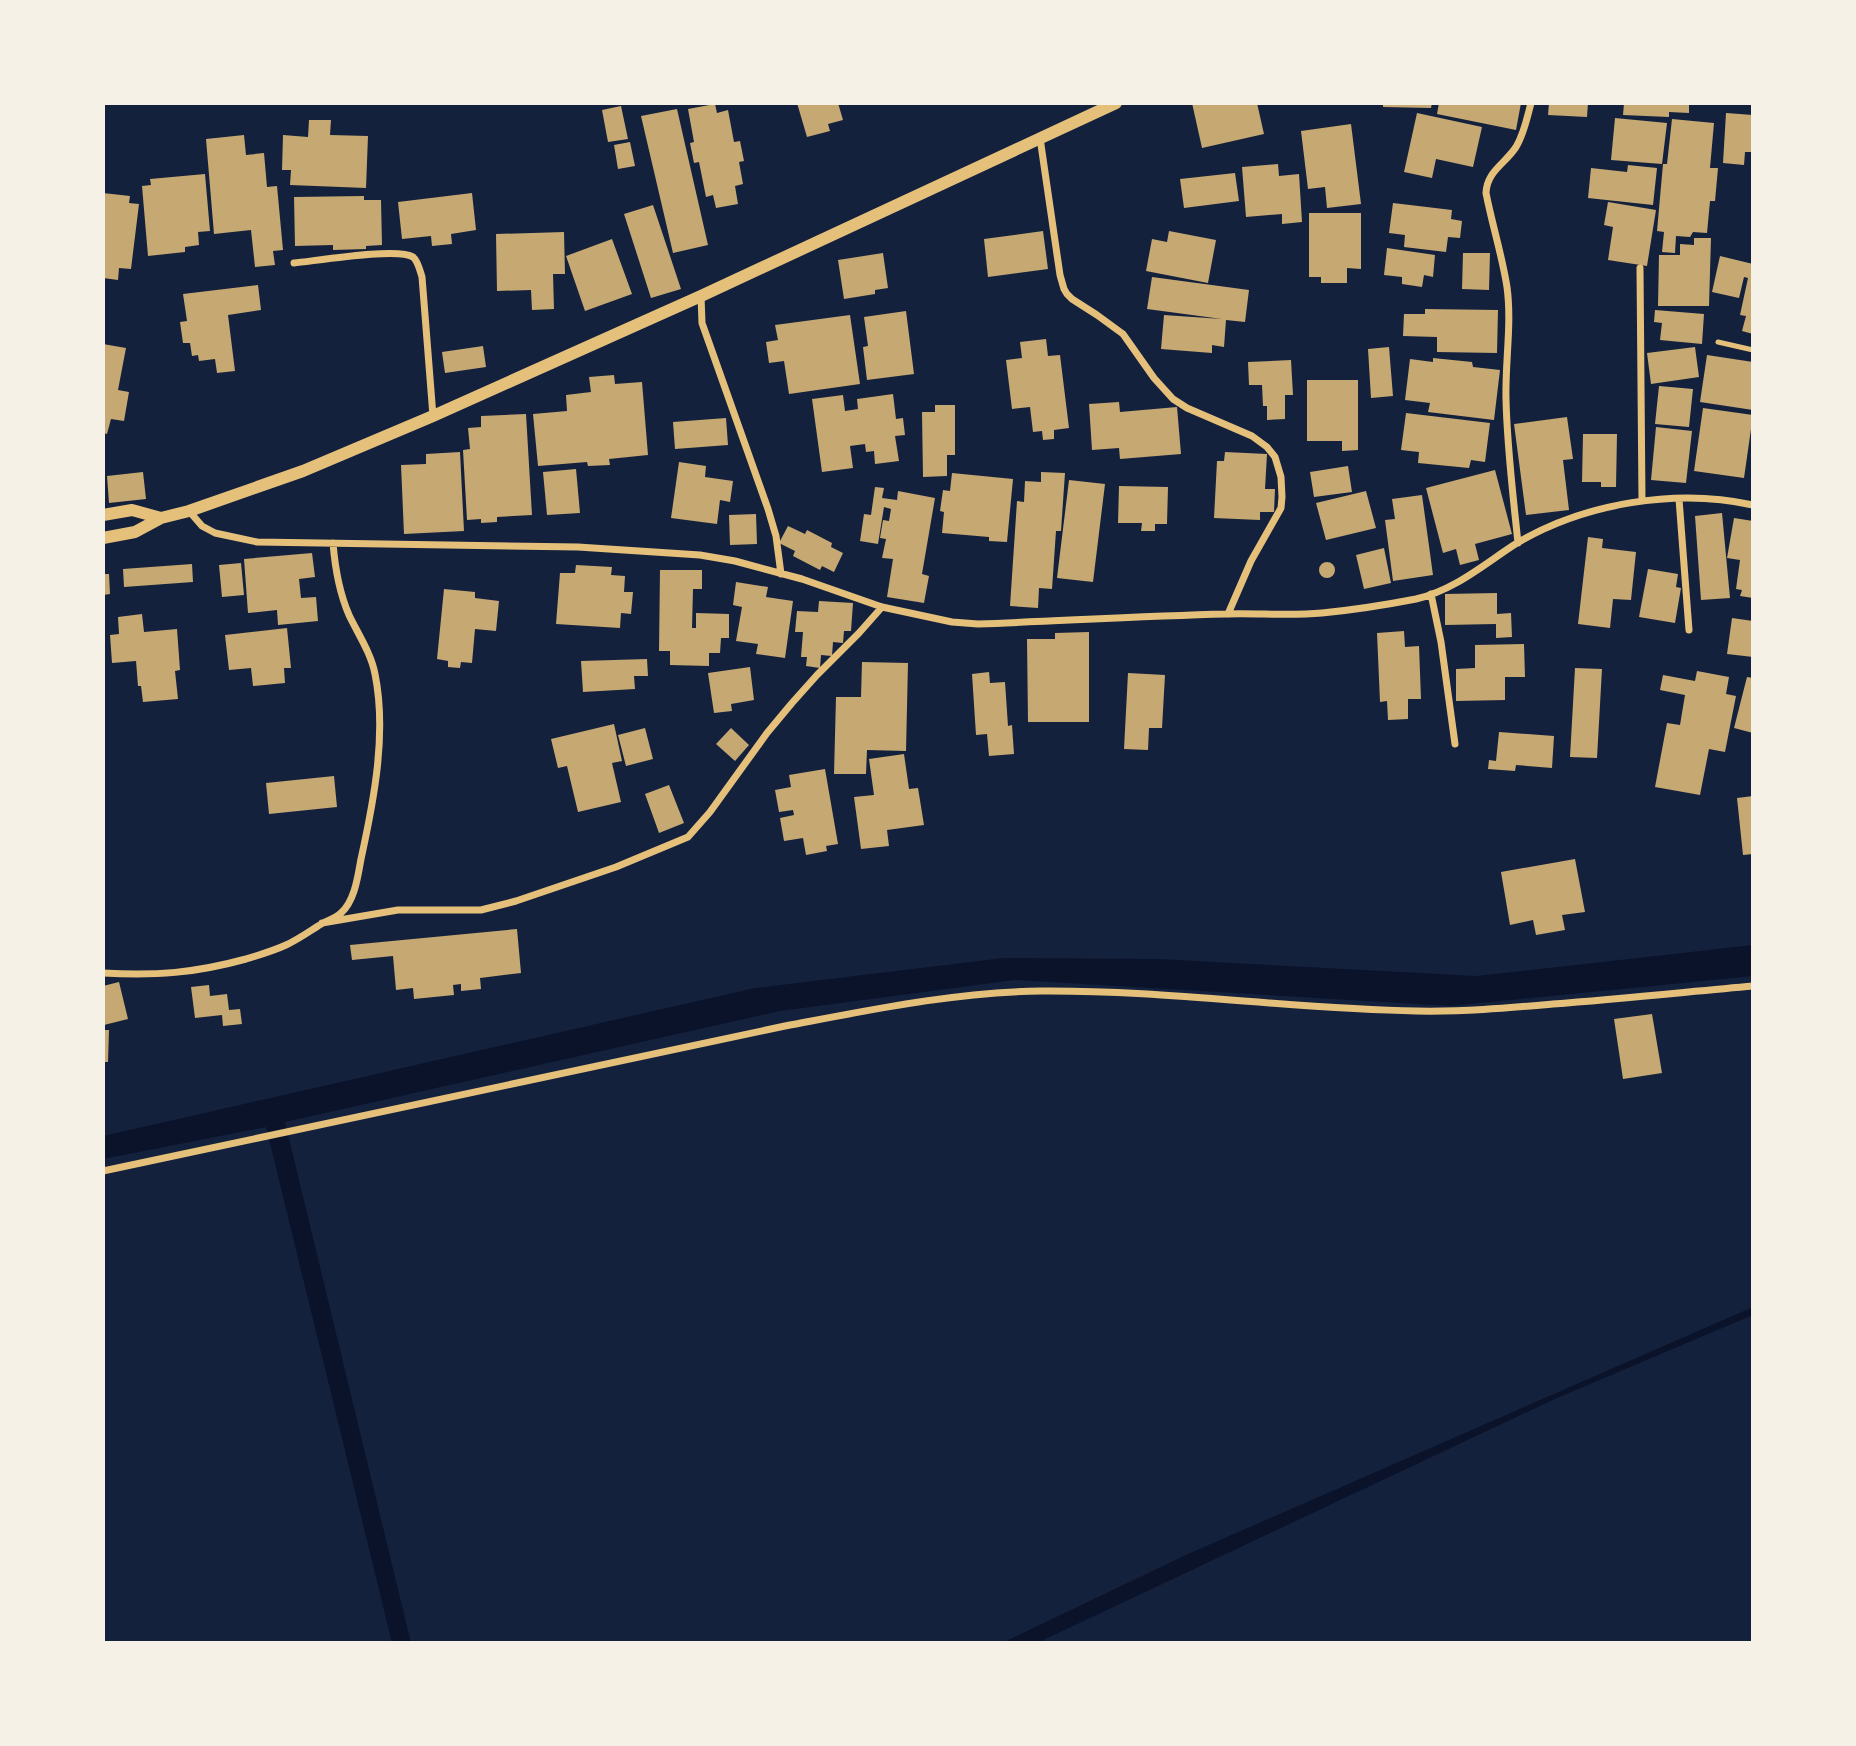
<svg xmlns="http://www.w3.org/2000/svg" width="1856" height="1746" viewBox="0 0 1856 1746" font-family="Roboto,sans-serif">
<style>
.water{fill:#0b132b}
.building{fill:#c6a872}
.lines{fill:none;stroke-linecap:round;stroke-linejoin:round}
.service{stroke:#e5c07b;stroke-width:5}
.minor{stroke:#e5c07b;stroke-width:7}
.tertiary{stroke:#e5c07b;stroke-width:12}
</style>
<rect width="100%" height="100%" fill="#14213d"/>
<path class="water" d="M1753,945V976L1451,1006L1015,980L780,1011L285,1122L411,1643H392L266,1127L103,1159V1136L755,988L1003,958L1159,959L1476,976Z
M1753,1307V1315L1557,1398L1037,1643H1002L1188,1554Z"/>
<path class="building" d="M797,103H838L843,120L828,124L830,131L807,137Z
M1192,103H1257L1264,134L1202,148Z
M1383,103H1432L1431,108L1383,107Z
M1439,103H1521L1516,130L1437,114Z
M1549,103H1588L1587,117L1548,115Z
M1624,103H1689V113L1669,112V117L1623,115Z
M715,104L717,113L728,110L734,142L740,141L744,161L739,162L743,184L735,186L738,204L716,208L713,195L706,197L699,162L694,163L690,143L694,142L688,109Z
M621,106L628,139L608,142L602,110Z
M677,109L708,245L673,253L641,116Z
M1417,113L1482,127L1473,167L1436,159L1432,178L1404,172Z
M1726,113L1753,115V152H1745L1744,165L1723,163Z
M1615,118L1667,123L1662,164L1611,160Z
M1672,119L1714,123L1710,168H1718L1715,201H1710L1707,233L1693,232L1690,237L1676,236L1675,253L1662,252L1664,232L1657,231L1663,164H1667Z
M309,120H331L330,135L368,136L366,188L290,185L291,170H282L283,135L308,137Z
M1351,124L1361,204L1327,208L1325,187L1308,189L1301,131Z
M244,135L246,155L264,153L267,187L277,186L283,250L273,251L275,265L255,267L251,230L214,234L206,139Z
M630,142L635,166L618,169L614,145Z
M1278,164L1279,176L1299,174L1302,222L1282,224V214L1246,217L1242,167Z
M1628,165L1657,168L1653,205L1588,198L1591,168L1627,172Z
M1235,173L1239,201L1184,208L1180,179Z
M205,174L210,231L198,232L199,245L185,247V252L148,256L142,186L151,185L150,179Z
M103,193L130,196L129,203L139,204L131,269L119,268L118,280L103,278Z
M472,193L476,230L451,234L452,244L432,246L431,236L402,239L398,202Z
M364,196V200H381L382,245L366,246V249L333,250V245L295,246L294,197Z
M1608,202L1656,210L1647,266L1608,260L1613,227L1604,225Z
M1393,203L1452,210L1451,219L1462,221L1460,238L1448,237L1446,252L1404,247L1405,235L1389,233Z
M653,205L681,289L651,298L624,214Z
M1309,213H1361V269L1347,268V283H1321V277H1309Z
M1043,231L1048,269L988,277L984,239Z
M1169,231L1216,240L1208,283L1146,271L1152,239L1167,242Z
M564,232L565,274H553L554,309L532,310L531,290L497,291L496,234Z
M1694,238H1711L1709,306H1658L1659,255H1680V244L1694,245Z
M612,239L632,294L585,311L566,256Z
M1387,248L1435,255L1433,277L1424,275L1422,287L1402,284V277L1384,275Z
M883,253L888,288L875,290V294L844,299L838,260Z
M1463,253H1490L1489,290L1462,289Z
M1720,256L1753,264V334L1742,331L1746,316L1740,315L1748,278L1744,277L1739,298L1712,292Z
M1152,277L1249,290L1245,322L1226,320L1224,347L1212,345V353L1161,349L1164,315L1222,319L1147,309Z
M258,285L261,310L228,315L235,371L217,373L215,359L199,361L198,355L192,356L190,343H183L180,322L187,321L183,294Z
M1425,309L1498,310L1497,353L1437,352V337L1403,336L1404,314H1425Z
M1655,310L1704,314L1702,344L1660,340L1662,323L1654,322Z
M906,311L914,374L867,380L863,347L868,346L864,317Z
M850,315L860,384L789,394L784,361L769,363L766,342L778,340L775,325Z
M1046,339L1048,356L1060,355L1069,428L1054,430V439L1043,440L1042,431L1033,432L1030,407L1012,409L1006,360L1022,358L1020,342Z
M103,344L126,348L118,390L129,392L124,421L111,419L107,434L103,433Z
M483,346L486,367L445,373L442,352Z
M1389,347L1393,396L1371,398L1368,349Z
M1695,347L1699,377L1651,384L1647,353Z
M1707,355L1753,362V410L1700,402Z
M1433,358L1472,362L1473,367L1500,370L1494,420L1428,412L1430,403L1405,400L1410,359L1433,362Z
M1291,360L1293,395H1285V419L1267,420V406H1263L1262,385H1249L1248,362Z
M614,375L615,384L642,382L648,455L609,459L610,465L588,466L587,462L538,466L533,414L567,411L566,395L591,392L589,377Z
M1307,380H1358V450L1342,451V441H1307Z
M1659,386L1693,389L1689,427L1655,424Z
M893,394L896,419L903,418L905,435L895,436L899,461L875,464L874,451L866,452L865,444L850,446L853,468L822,472L812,399L843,395L845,411L858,409L857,399Z
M1119,402L1120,412L1177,407L1181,454L1120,459L1119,448L1092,450L1089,404Z
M935,405H955V455H947V476L923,477L922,412H935Z
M1703,408L1753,415L1744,478L1694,471Z
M1406,413L1490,423L1485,462L1471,460L1469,468L1418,463L1419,452L1401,450Z
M526,414L532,515L497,517V522L481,523V519L467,520L463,450L470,449L468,428L481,427V416Z
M1567,417L1573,459L1563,460L1569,510L1526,515L1514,424Z
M726,418L728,445L675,449L673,422Z
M1656,427L1692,431L1686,483L1651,480Z
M1583,434H1617L1616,487H1601V482H1582Z
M460,452L464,531L404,534L401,465L426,464V454Z
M1225,452L1267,454L1265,489H1275L1274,512H1260V520L1214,518L1217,461H1224Z
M679,462L706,466L705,477L733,481L730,502L720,500L717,524L671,518Z
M1348,466L1352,492L1314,497L1310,472Z
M576,469L580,513L547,515L543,472Z
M1495,470L1512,534L1475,544L1479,560L1460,565L1456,549L1443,553L1426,488Z
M143,472L146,499L109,503L107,476Z
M1041,472L1065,473L1061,531H1056L1052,589L1039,588L1038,608L1010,606L1017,501L1024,502L1025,481L1041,482Z
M952,473L1013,479L1007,542L989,541V537L942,533L944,512L940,511L943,490L950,491Z
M1069,480L1105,484L1093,582L1057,578Z
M1119,486L1168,487L1167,524H1155V531H1141L1142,523H1118Z
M875,487L884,488L882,498L897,500L898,491L935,498L922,574L929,576L924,603L887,597L893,559L882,558L886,539L880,538L883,520L889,521L891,509L884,507L878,544L860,541L864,514L871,515Z
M1366,491L1376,528L1326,540L1316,503Z
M1422,495L1433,575L1393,581L1385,520L1395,519L1392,499Z
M1722,513L1730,598L1701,600L1695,516Z
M756,514L757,544L730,545L729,515Z
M1734,518L1753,521V598L1740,596L1742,590L1736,589L1740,560L1727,558Z
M788,526L805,534L807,530L832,543L831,547L843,553L834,572L822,566L820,570L793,556L795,551L779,543Z
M1588,537L1603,539L1602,548L1636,552L1631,600L1613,599L1610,628L1578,624Z
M1384,548L1391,583L1364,589L1356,555Z
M312,553L315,577L299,579L301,598L316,597L318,621L278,625L277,610L248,613L244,559Z
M1319 570a8 8 0 1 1 16 0a8 8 0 1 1-16 0Z
M241,563L244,595L222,597L219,565Z
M192,564L193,582L124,587L123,569Z
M576,565L612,567L611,575L625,576L624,592H633L631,614L621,613L620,628L556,624L560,573H575Z
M1648,569L1678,574L1676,587L1681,588L1675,623L1639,617Z
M660,570H702V589H693L692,628H696V613L729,614V638H721L720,653H709V666L670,665V651H659Z
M103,574H109L110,594L103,595Z
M736,582L768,587L766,597L793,601L785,658L756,654L758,644L736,641L742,607L733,605Z
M444,589L475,592V598L499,601L496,631L475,629L472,663L461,662L460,668L448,667V661L437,659Z
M1497,593V614L1511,613L1512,637L1496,638V624L1445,625V594Z
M819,601L853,603L851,631H844L843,643L833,642L832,656L821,655L820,668L806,666L807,657H801L803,632H795L797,611L818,612Z
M142,614L144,632L177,629L180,670L175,671L178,699L143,702L141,686H138L136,661L112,663L110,635L119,634L118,617Z
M1732,618L1753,621V657L1727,654Z
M287,628L291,668H284L285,683L253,686L251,668L229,670L225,635Z
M1404,631L1405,647L1419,646L1421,699H1408V719L1388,720L1387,701L1380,702L1377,633Z
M1089,632V722H1028L1027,639H1055V633Z
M1524,644L1525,677H1505V700L1456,701V669L1475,668V645Z
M647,659L648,676H634L635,689L583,692L581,661Z
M862,662L908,663L906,751L867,750L866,774H834L836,697H861Z
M750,667L754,700L731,704L732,711L714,713L708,673Z
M1575,668L1602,669L1597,758L1570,757Z
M1697,671L1729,677L1726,694L1736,696L1725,752L1709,749L1700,795L1655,787L1667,723L1680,725L1685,695L1660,690L1663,675L1695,681Z
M989,672L990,683L1005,682L1008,726L1012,725L1014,754L989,756L987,734L976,735L972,674Z
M1128,673L1165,675L1162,728H1149L1148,750L1124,749Z
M1747,677L1753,678V733L1734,728Z
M614,724L622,761L612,763L621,802L578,812L567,766L558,768L551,739Z
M645,728L653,759L626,766L618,735Z
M731,728L749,745L735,761L716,744Z
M1499,732L1554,736L1552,768L1516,765L1515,771L1488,769L1489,760L1496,761Z
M904,754L909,789L918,788L924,825L887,830L889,846L861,849L854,797L874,795L869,759Z
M825,769L838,844L826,846L827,851L806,855L803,838L784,841L780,818L794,815L793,810L779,812L775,790L791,787L789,775Z
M334,776L337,807L269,814L266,783Z
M669,785L684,823L659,833L645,794Z
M1753,796V854L1743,855L1737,798Z
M1575,859L1585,912L1562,915L1565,930L1536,935L1533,920L1510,925L1501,872Z
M517,929L521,973L480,978L481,989L461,991V984L453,985L454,995L414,999L413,988L396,990L393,956L352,960L350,945Z
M119,982L128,1019L104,1025L103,986Z
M209,985L210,996L227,994L229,1010L240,1009L242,1024L223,1026L222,1015L195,1018L191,987Z
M1652,1014L1662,1073L1623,1079L1614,1019Z
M103,1030H109L108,1062H103Z"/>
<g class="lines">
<path class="service" d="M1718,342L1753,350"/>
<path class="minor" d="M1040,138L1060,275L1064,289L1067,294L1072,299L1097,315L1123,334L1154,378L1173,399L1187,408L1252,436L1267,447L1275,457L1281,477L1282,497L1281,508L1251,561L1228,614
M294,263C315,261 398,247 413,257C418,261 420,271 422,277L433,416
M1640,268L1642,501
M701,296L702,323L768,509L776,536L781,574
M1679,499L1689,630
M189,511L202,526L215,533L257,542L578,547L700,555L735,561L802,579L882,607L952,622L978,624C1060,621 1143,616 1226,614C1258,613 1290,616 1322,613C1353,610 1385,605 1416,599C1455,590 1484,564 1517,543C1585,503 1676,488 1753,505
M1518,543C1513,495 1507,447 1506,399C1505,362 1512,324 1507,287C1502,255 1492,224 1486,193C1487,171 1505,164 1516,147C1524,134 1527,118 1531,103
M1431,594L1441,642L1455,744
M322,923L398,910H481L516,901L616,867L688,837L710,812L767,733L792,703L817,675L859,633L882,607
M103,973C156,976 195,973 246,959C259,955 273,951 286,945C297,940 307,933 318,926C325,921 335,919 341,913C355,901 358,875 361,859C374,800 387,733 375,674C371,653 358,634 349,615C339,592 335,568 333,543
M103,1171L785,1026C870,1010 955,992 1041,991C1166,990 1291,1009 1416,1011C1462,1012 1507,1008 1553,1004C1619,999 1686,992 1753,986"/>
<path class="tertiary" d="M103,515L132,510L161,518
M103,538L135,532L161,518L189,511L303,471L433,416L701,296L1116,103"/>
</g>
<rect width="1856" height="1746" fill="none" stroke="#f6f1e7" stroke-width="210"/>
</svg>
